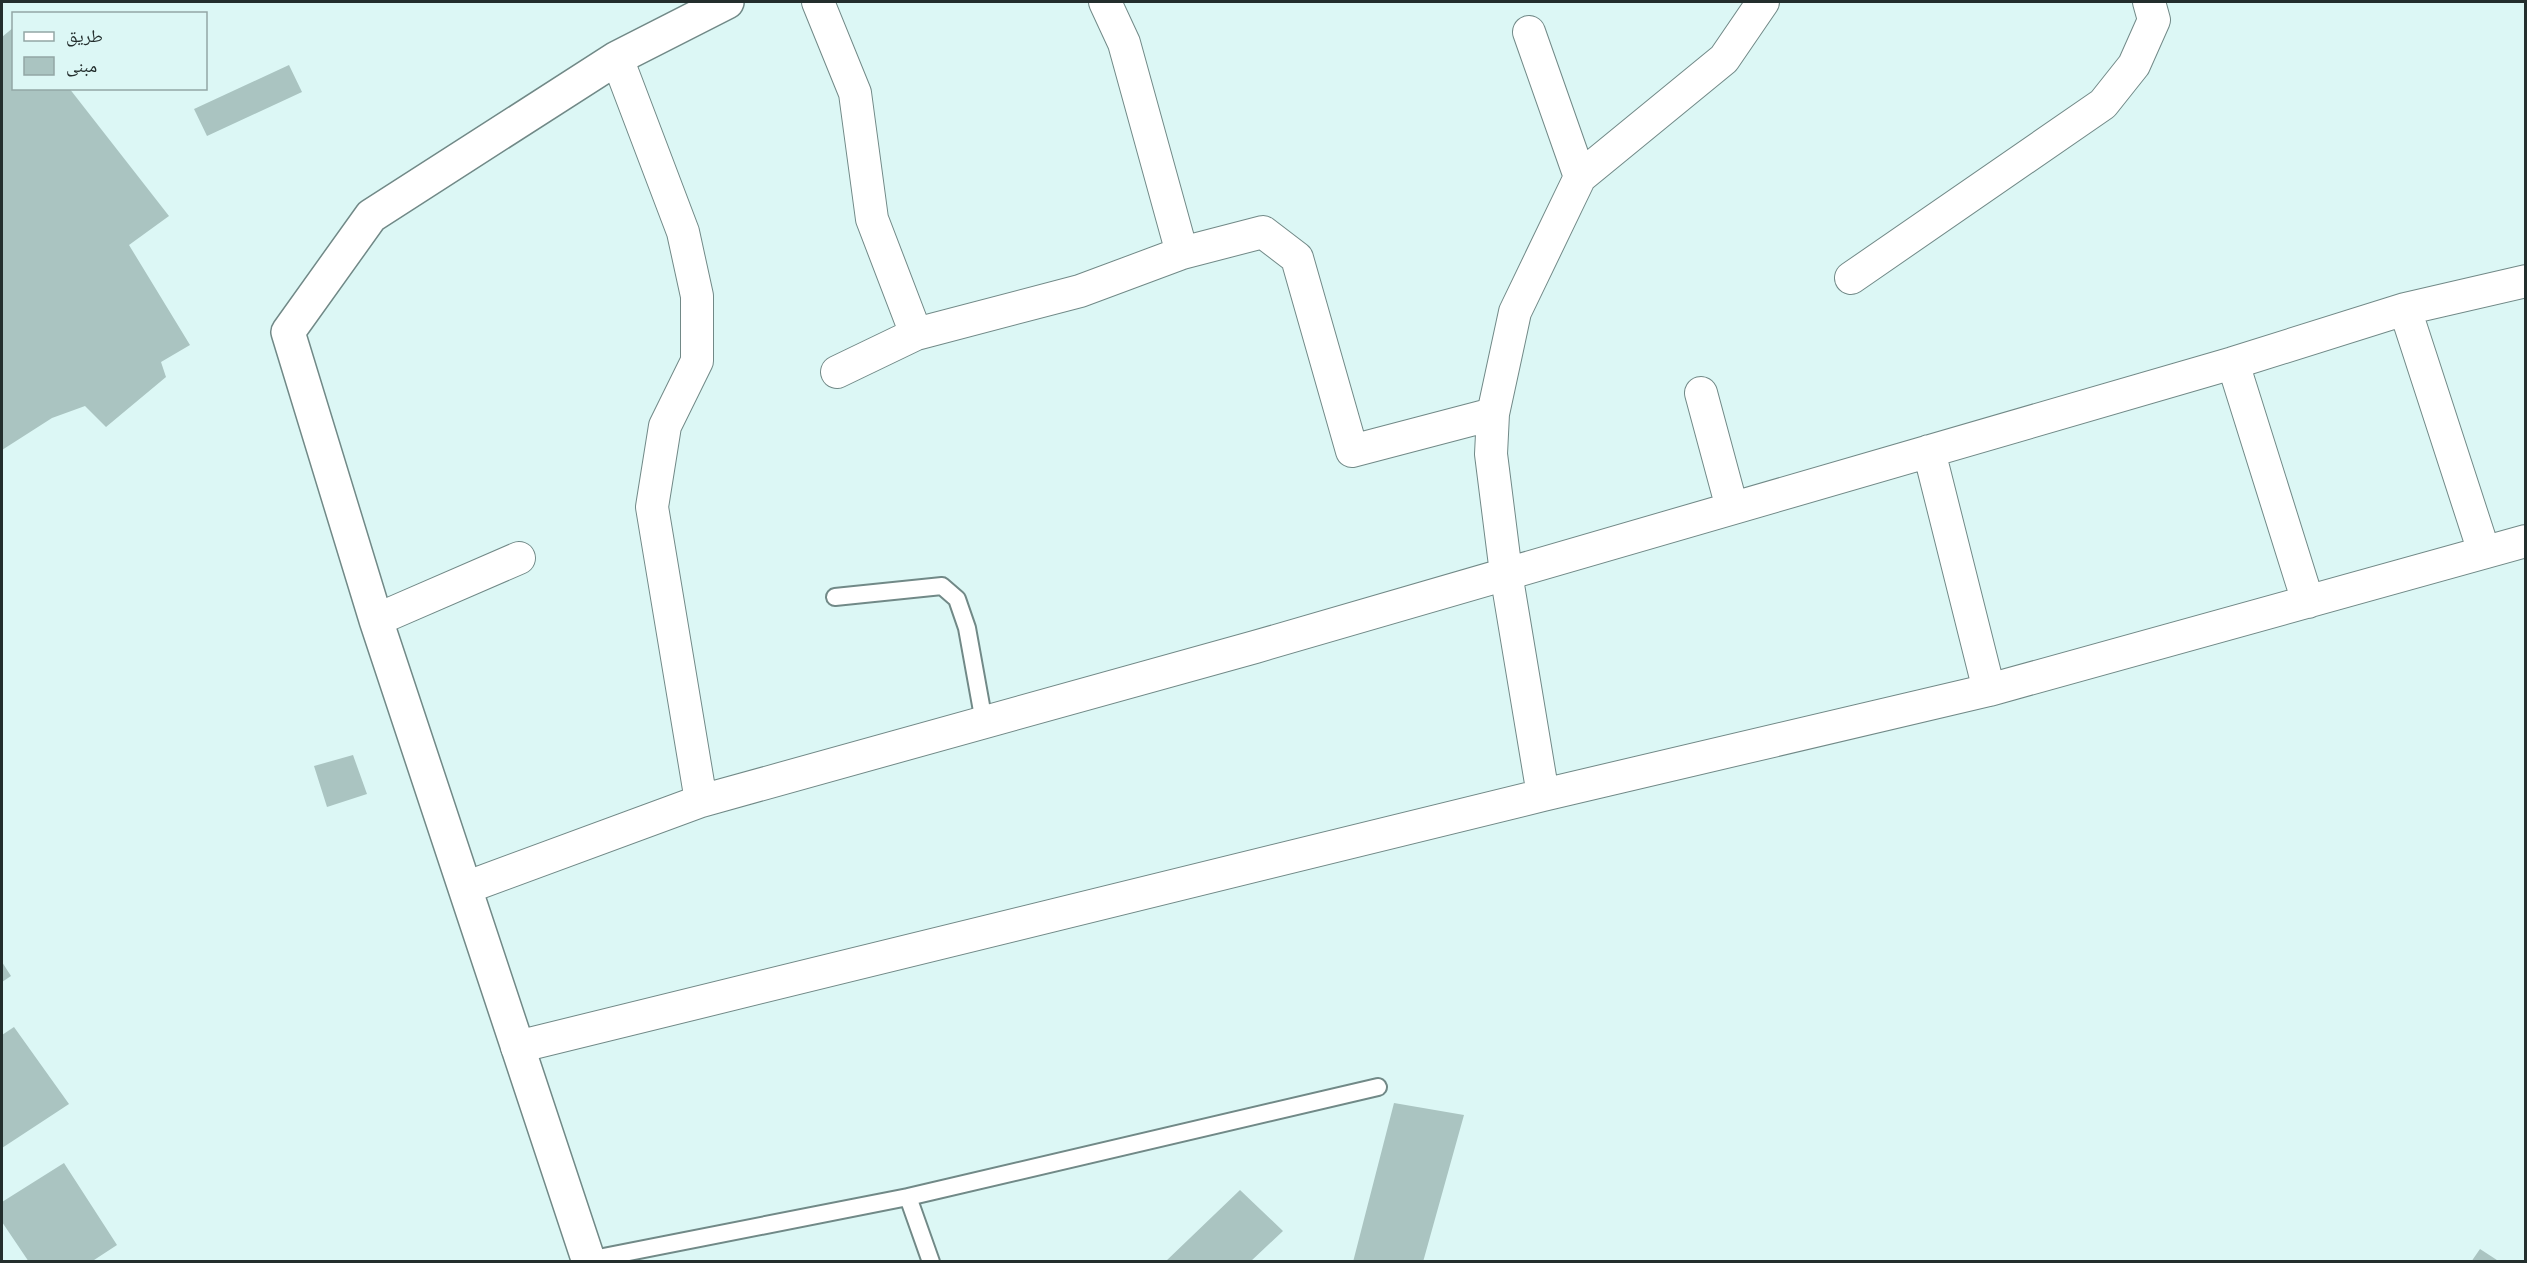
<svg xmlns="http://www.w3.org/2000/svg" width="2527" height="1263" viewBox="0 0 2527 1263" font-family="Helvetica,'Noto Naskh Arabic',sans-serif">
<style>
.building{fill:#aac4c1}
.lines{fill:none;stroke-linecap:round;stroke-linejoin:round}
.service-casing{stroke:#718987;stroke-width:20}
.minor-casing{stroke:#718987;stroke-width:34}
.tertiary-casing{stroke:#718987;stroke-width:36}
.service{stroke:#fff;stroke-width:16}
.minor{stroke:#fff;stroke-width:32}
.tertiary{stroke:#fff;stroke-width:33}
</style>
<rect width="100%" height="100%" fill="#dcf7f5"/>
<path class="building" d="M14,27V88H69L169,216L129,245L190,345L161,362L166,377L106,427L85,406L52,418L2,450V37Z
M289,65L302,92L207,136L194,109Z
M353,755L367,794L327,807L314,766Z
M2,962L11,976L2,982Z
M14,1027L69,1104L2,1148V1035Z
M1394,1103L1464,1115L1423,1262H1353Z
M64,1163L117,1245L91,1262H29L2,1222V1202Z
M1240,1190L1283,1231L1250,1262H1165Z
M2480,1249L2500,1262H2471Z"/>
<g class="lines">
<g class="service-casing">
<path id="service" d="M835,597L942,586L957,599L967,628L984,722
M908,1197L1378,1087
M588,1260L908,1197L931,1262"/>
</g>
<g class="minor-casing">
<path id="minor" d="M818,2L855,93L872,219L916,334
M1105,2L1124,43L1182,253
M1529,32L1580,177
M617,58L683,232L697,296V361L665,426L652,507L701,801
M1851,278L2103,104L2134,65L2154,20L2149,2
M837,372L916,334L1080,291L1182,253L1263,232L1297,258L1352,451L1493,414
M1701,393L1732,508
M1929,451L1989,690
M2484,552L2405,309L2526,281
M2308,602L2233,363L2405,309
M376,620L519,558
M1543,795L1506,573L1491,454L1493,414L1515,312L1580,177L1724,59L1763,2
M465,888L701,801L1255,647L2233,363
M517,1047L1543,795L1989,690L2526,541"/>
</g>
<g class="tertiary-casing">
<path id="tertiary" d="M589,1262L376,620L288,332L371,216L617,58L727,2"/>
</g>
<use href="#service" class="service"/>
<use href="#minor" class="minor"/>
<use href="#tertiary" class="tertiary"/>
</g>
<rect width="2527" height="1263" fill="none" stroke="#232e2d" stroke-width="6"/>
<rect x="12" y="12" width="195" height="78" fill="#dcf7f5" stroke="#92a7a5" stroke-width="1.5"/>
<rect x="24" y="32" width="30" height="9" fill="#ffffff" stroke="#92a7a5" stroke-width="1.5"/>
<text x="66" y="42" font-size="18" fill="#232e2d">طريق</text>
<rect x="24" y="57" width="30" height="18" fill="#aac4c1" stroke="#92a7a5" stroke-width="1.5"/>
<text x="66" y="72" font-size="18" fill="#232e2d">مبنى</text>
</svg>
